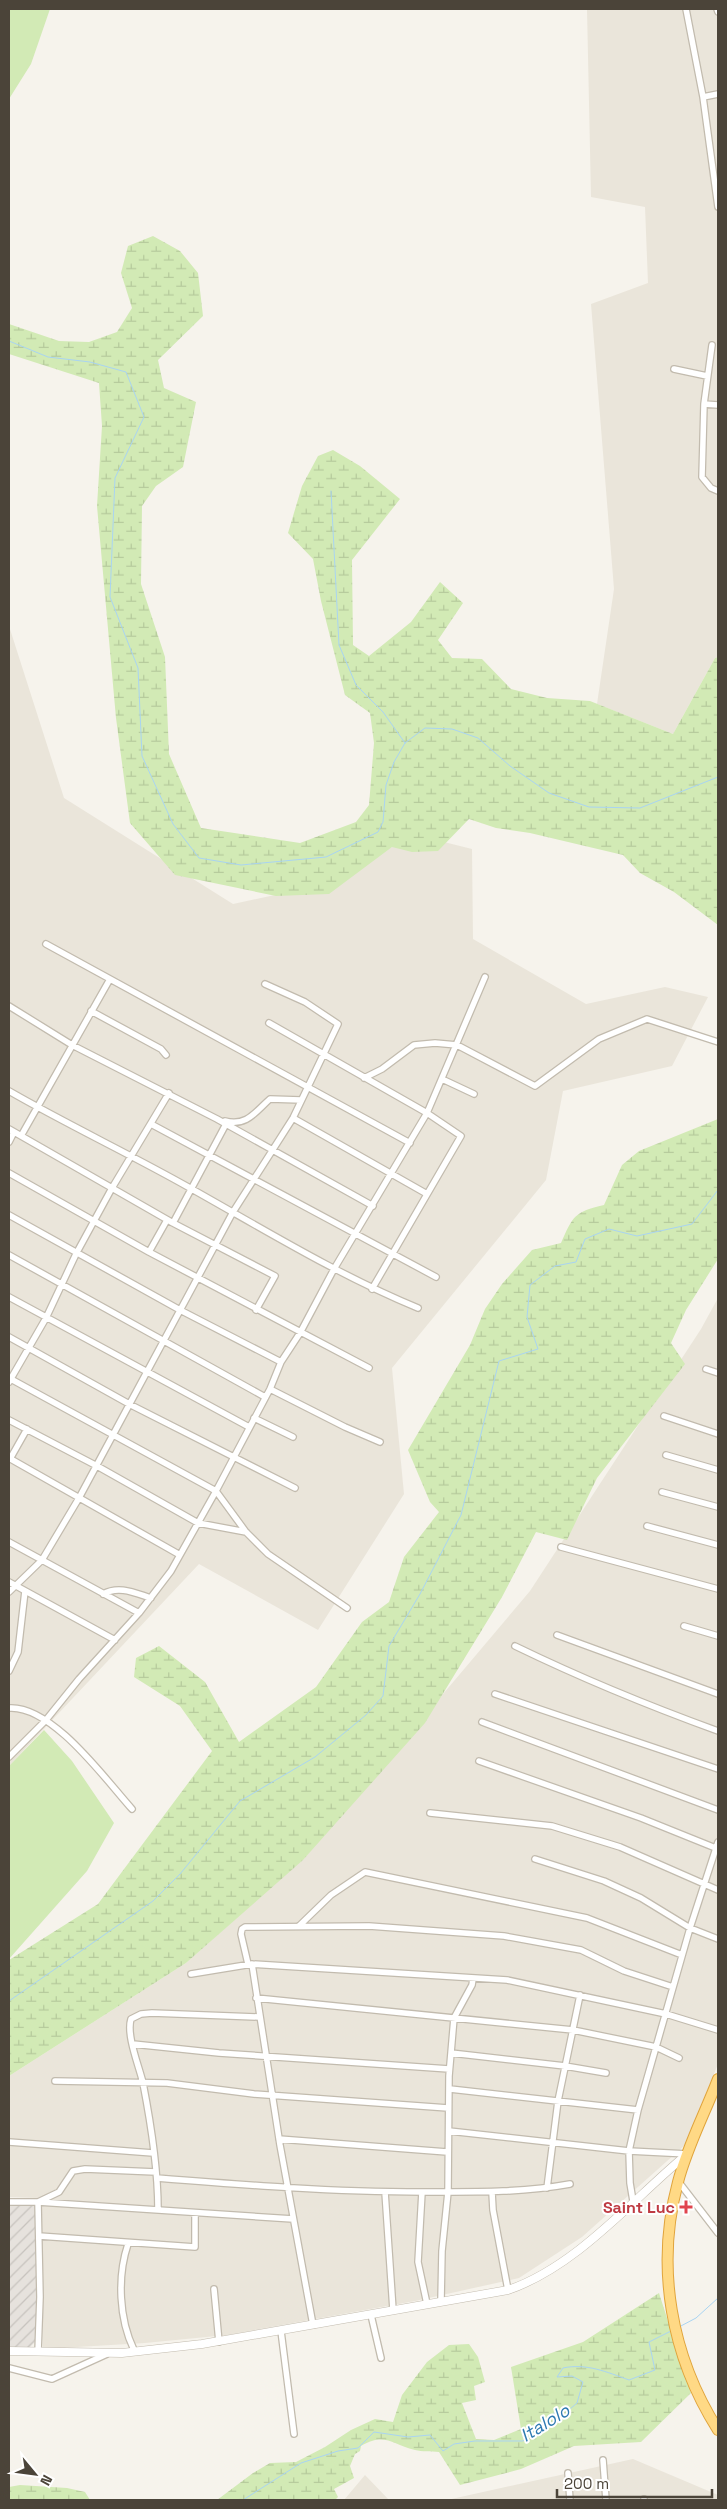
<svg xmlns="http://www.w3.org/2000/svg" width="727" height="2509" viewBox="0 0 727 2509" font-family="'Space Grotesk',sans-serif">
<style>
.residential{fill:#eae5da}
.industrial{fill:url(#industrial-furrows)}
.grass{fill:#d2eab5}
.wetland{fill:url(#wetland-marsh)}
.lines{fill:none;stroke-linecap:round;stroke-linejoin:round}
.stream{stroke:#a9d4f2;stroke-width:1}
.minor-casing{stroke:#c2bbae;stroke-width:8}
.tertiary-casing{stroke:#c2bbae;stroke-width:9}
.trunk-casing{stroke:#e0a43c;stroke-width:12}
.minor{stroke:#fff;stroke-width:5.5}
.tertiary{stroke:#fff;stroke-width:8}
.trunk{stroke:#ffd985;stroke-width:10}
.health-dot{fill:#e0444e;stroke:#fff;stroke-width:2}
.labels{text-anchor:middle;stroke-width:4;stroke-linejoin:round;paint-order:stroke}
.health-label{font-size:16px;font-weight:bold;fill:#be3a42;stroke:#fff;text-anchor:end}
.water-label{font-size:18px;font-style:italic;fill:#2e7ab2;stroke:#fff}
</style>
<defs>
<pattern id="industrial-furrows" width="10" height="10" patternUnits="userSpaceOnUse" patternTransform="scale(1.25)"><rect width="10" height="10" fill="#e6e2dd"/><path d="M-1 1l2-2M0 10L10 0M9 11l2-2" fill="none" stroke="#c7c3be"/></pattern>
<pattern id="wetland-marsh" width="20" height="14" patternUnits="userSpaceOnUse" patternTransform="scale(1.25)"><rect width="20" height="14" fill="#d2eab5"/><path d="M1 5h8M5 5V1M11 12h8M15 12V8" fill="none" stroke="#b6ca9c"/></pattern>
</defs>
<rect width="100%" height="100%" fill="#f6f3ec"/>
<path class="residential" d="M587,9H718V657L715,658L673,734L597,704L614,589L591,304L648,283L645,207L591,197Z
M9,626L64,798L233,904L312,887L416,835L472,849L473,939L586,1004L665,987L708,997L672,1066L563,1091L546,1180L392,1368L404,1494L318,1630L199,1564L9,1766Z
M718,1298V2064L685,2145L582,2237L519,2278L415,2301L227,2335L145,2343L43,2349L38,2198L9,2197V2076L186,1963L307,1855L530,1591L701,1329Z
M633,2459L718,2495V2500H447Z
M365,2475L389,2500H344Z"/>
<path class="industrial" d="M9,2204L35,2205L38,2339L29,2348H9Z"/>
<path class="grass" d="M9,9H50L31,64L9,99Z
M44,1730L72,1761L114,1823L87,1871L9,1959V1766Z"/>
<path class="wetland" d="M153,236L180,251L198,273L203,316L158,360L164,388L196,402L183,467L156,486L142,506L141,584L165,657L169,754L201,828L300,843L356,822L369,805L374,743L370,713L345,695L321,601L313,559L288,533L302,486L318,456L333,450L360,466L400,499L352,560L353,645L369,656L411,622L440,582L463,603L438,640L452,658L482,659L511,689L547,698L590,701L673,734L715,658L718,657V925L674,892L640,873L623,855L530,833L496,828L469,819L438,851L412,852L392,847L329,894L276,896L175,875L130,823L116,718L97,506L102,426L99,383L9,354V324L59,341L89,342L117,332L132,308L121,273L128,246Z
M718,1119V1259L686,1310L671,1343L685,1364L597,1478L567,1540L536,1532L502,1597L425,1723L303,1860L186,1963L9,2076V1960L98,1904L212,1751L180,1706L134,1677L136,1658L159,1646L205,1682L239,1742L316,1687L362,1622L389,1602L404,1557L439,1512L430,1502L408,1450L470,1345L485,1309L502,1284L532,1250L561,1243C573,1216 574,1212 604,1205L622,1165L639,1151Z
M659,2293L691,2393L641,2442L574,2446L521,2469L460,2485L439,2452C431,2451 422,2452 415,2450C391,2444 385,2432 361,2446L360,2451L355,2454L350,2466L354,2478L334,2489L338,2497L335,2500H217L253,2473L270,2463L296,2462L325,2447L351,2430L375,2419L393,2422L402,2395L427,2362L449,2345L469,2344L478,2357L485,2382L474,2386L476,2400L462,2403L476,2439L494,2440L521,2429L511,2367L583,2342Z
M20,2485L67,2488L85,2492L90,2500H9V2487Z"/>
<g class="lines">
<path class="stream" d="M9,341L48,357L90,362L126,372L144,417L115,478L110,597L138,668L142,756L173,824L199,858L241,865L326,857L378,832L383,822L386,785L394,762L405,743L425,728L452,729L478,738L510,766L549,793L589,807L640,808L718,777
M331,491L339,645L356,685L383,712L405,743
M9,2001L153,1901L180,1874L240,1801L315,1757L366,1715L383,1696L389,1646L420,1594L461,1515L499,1361L538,1349L527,1317L530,1285L555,1266L576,1262L585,1239L609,1229L637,1236L692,1224L718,1190
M679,2327L696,2318L718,2298
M243,2500L301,2463L338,2451L358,2448L374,2432L408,2437L430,2435L443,2451L454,2444L475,2441H523L556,2411L570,2409L577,2403L583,2382L572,2376L557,2377L563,2368C586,2363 607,2372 629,2380L655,2370L649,2342L671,2331"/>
<g class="minor-casing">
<path id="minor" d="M686,9L703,97
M717,9L718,12
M718,94L703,97L718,207
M712,345L704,404L702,477L711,488L718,491
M674,369L707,376
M704,404L718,405
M46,944L410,1143
M9,1006L72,1045L217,1119L373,1206
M91,1011L161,1049L166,1055
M269,1023L427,1113L461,1136L372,1289
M364,1078L382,1069L414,1045L435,1043L457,1045L535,1086L599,1039L647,1019L718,1042
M442,1079L474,1094
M9,1091C68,1125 130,1154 190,1188C265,1230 338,1275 418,1308
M293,1118L427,1194
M225,1121C247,1127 256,1111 270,1099L301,1100
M151,1124L436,1277
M9,1129L173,1223L275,1276L256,1310
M21,1136L110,979
M9,1142L14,1132
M9,1173L149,1252L369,1368
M9,1215L180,1310L281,1362
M173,1223L226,1124
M149,1252L167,1220
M9,1255L265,1397
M9,1297L249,1427
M9,1337L131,1405L295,1488
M706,1369L718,1373
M9,1378L216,1491L246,1532L268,1554L347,1608
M9,1382L46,1318L76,1254L112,1188L169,1093
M270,1389L345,1427L380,1442
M664,1416L718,1434
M254,1418L293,1437
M9,1420L97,1466L198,1523L246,1532
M666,1455L718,1470
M9,1458L180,1555
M10,1459L27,1429
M662,1492L718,1507
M647,1526L718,1545
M9,1542L139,1613
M561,1547L718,1589
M9,1582L115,1640
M9,1592L42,1560L79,1498L233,1212L293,1118L338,1024L305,1002L265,984
M103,1594C119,1585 135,1593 151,1598
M684,1626L718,1636
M557,1635L718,1694
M515,1646C581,1678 649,1706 718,1731
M9,1671L18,1652L25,1591
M495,1694L718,1769
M9,1708C52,1705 105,1779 132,1809
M482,1722L718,1810
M9,1757L46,1720L79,1679L139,1613L171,1571L216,1491L270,1389L281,1362L300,1333L334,1269L427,1113L485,977
M479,1761L641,1818L718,1849
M430,1813L552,1826L620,1847L718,1890
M535,1859L604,1881L641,1898L690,1928L718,1939
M299,1926L331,1895L365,1872L587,1918L682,1955
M248,1964L241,1934L242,1929L245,1927L369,1926L504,1936L581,1950L624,1971L673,1987
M252,1964L280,2145L313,2325
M191,1974L252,1964L507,1980L666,2014L718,2030
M256,1998L573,2030L656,2047L679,2058
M133,2044L219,2053L449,2069
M451,2053L565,2066L606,2073
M55,2081L167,2083L254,2094L448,2108
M450,2089L638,2110
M449,2131L629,2151L688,2154
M279,2139L447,2152
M9,2142L153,2153
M157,2178C245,2185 333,2192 422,2192C472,2192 521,2193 570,2184
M678,2181L718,2233
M547,2188L558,2101L580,1995
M385,2192L393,2310
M422,2192L418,2262L427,2304
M492,2192L493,2210L508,2290
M633,2201L630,2183L629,2151L638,2110L690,1928L718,1842
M9,2202H38L293,2219
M158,2210C158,2168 151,2124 143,2083C139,2066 126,2035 131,2019L141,2014L152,2013L259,2017
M39,2236L195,2247V2213
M128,2244C117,2277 119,2319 134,2350
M214,2289L219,2342
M441,2300L442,2251L448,2192L449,2076L454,2018L472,1985L473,1979
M371,2315L381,2358
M281,2331L294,2434
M38,2352L40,2297L38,2202L59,2192L73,2171L85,2169L156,2172
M9,2368L52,2379L107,2354
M603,2460L606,2500
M568,2473L570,2500
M644,2499V2500"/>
</g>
<g class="tertiary-casing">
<path id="tertiary" d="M9,2351L122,2353L202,2344L508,2290C576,2267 632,2200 686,2155"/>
</g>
<g class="trunk-casing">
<path id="trunk" d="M718,2079C705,2113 687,2147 678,2182C655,2267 671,2356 718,2430"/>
</g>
<use href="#minor" class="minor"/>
<use href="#tertiary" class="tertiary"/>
<use href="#trunk" class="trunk"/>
</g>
<path class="health-dot" d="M683.5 2199.5h5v5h5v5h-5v5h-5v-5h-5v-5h5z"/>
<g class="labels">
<g class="health-label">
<text x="675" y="2213">Saint Luc</text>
</g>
<g class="water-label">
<text transform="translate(545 2423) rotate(-32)" y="6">Italolo</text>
</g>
</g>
<rect width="727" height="2509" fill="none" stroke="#4b4439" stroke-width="20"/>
<g transform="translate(35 2474) rotate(119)" stroke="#ffffff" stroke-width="4" paint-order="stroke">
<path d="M0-4L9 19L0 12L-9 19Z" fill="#4b4439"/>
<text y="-8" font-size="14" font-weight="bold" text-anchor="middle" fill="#4b4439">N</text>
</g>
<path d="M557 2489v8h155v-8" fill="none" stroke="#4b4439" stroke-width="2.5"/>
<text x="564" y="2489" font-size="15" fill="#4b4439" stroke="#ffffff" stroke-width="4" paint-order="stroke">200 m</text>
</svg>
